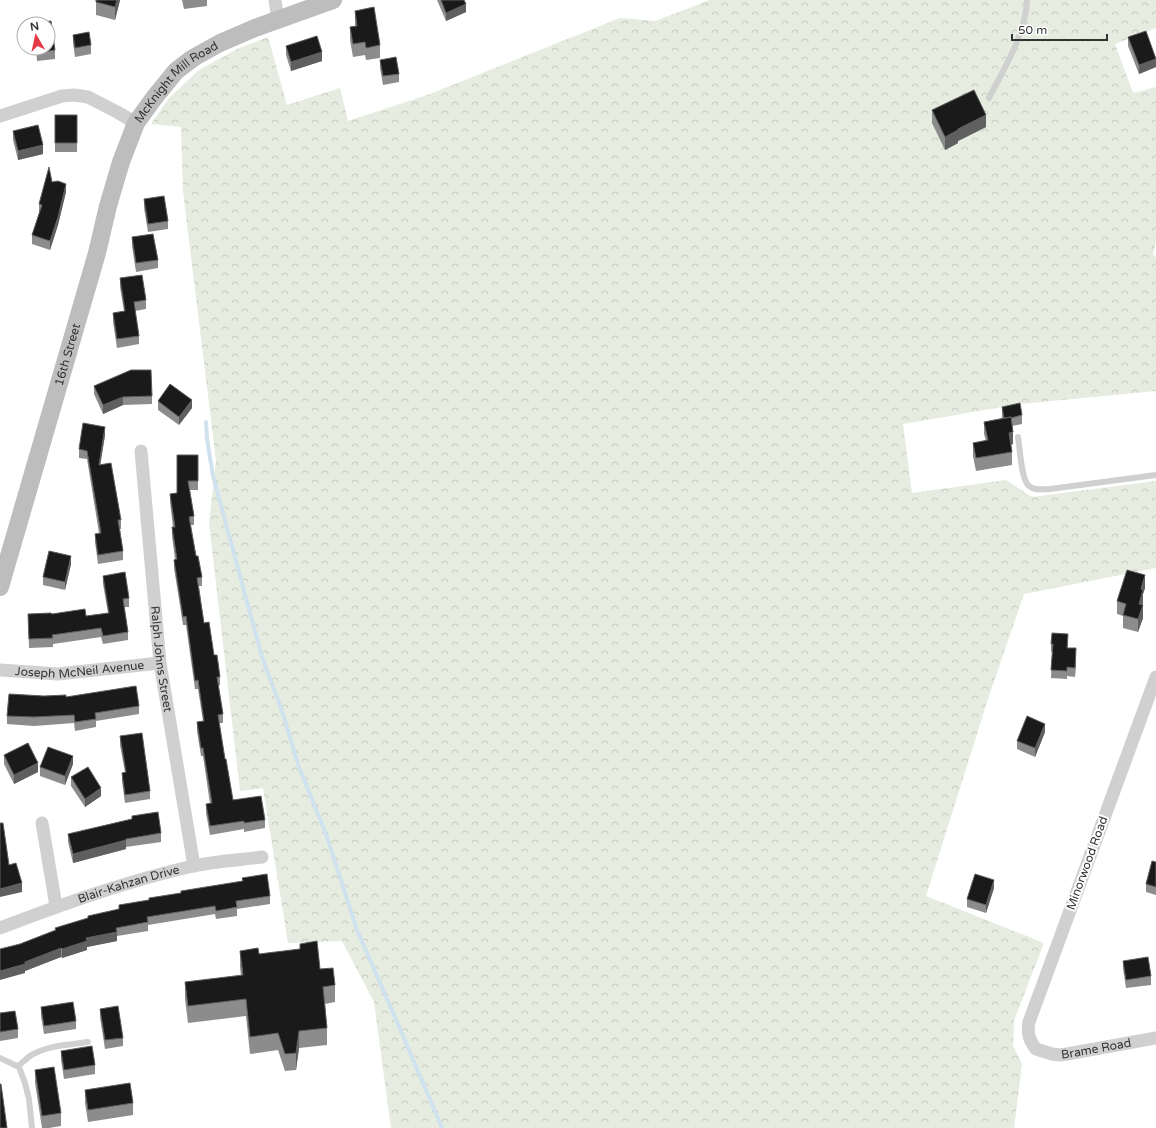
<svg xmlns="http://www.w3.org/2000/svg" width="1156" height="1128" viewBox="0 0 1156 1128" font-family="'Varela Round',sans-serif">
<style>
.forest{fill:url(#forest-crowns)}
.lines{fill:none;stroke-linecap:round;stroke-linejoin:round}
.stream{stroke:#cfe2ee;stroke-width:4}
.lane{stroke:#d0d0d0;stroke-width:6}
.street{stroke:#d0d0d0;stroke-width:13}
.secondary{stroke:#bdbdbd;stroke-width:18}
.wall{fill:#8c8c8c}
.shaded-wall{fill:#5f5f5f}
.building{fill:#1a1a1a;stroke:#5f5f5f}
.labels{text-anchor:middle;stroke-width:4;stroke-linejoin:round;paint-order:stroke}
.street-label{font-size:12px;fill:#333;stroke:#fff}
</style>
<defs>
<pattern id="forest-crowns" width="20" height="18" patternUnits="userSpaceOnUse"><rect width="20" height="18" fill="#e6ecdf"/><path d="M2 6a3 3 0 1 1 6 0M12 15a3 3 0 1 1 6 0" fill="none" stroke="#c6cbc0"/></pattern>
</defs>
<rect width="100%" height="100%" fill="#fff"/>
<path class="forest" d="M710,0H1156V28L1115,44L1133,93L1156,87V242L1153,254L1156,257V391L1020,404L903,424L912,493L1006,480L1032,497L1156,481V568L1024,594L988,699L926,896L1044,943L1014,1021L1013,1046L1022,1064L1014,1128H391L374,1002L342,941L288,943L263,788L240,791L209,523L216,461L183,191L181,127L151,124L169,98L199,70L237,49L268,37L287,105L340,88L348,121L430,94L620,18L655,21Z"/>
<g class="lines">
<path class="stream" d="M206,422L207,439L213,476L262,657L282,711L299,767L326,834L357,930L401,1031L442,1128"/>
<path class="lane" d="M989,98C1004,69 1026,33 1027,0
M1018,437C1020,448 1021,480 1029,486C1035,491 1043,489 1050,489L1156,475
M0,1058L19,1067L25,1083L29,1099L32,1128
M18,1066C22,1063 26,1059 30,1056C47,1045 69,1045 88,1042"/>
<g class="street">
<path d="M275,0L278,20"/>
<path d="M0,116L62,96L74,95L88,97L117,112L136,123"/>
<path id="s1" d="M141,451L160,663L194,866"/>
<path id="s2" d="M0,670L58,674L160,663"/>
<path id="s3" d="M1156,677L1029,1022C1027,1033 1029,1040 1036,1049L1052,1054L1060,1055L1067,1054L1156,1038"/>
<path d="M42,823L56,906"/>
<path id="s4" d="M0,928C63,904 127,881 193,866C216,861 240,860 262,857"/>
</g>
<path class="secondary" id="s5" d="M0,587L97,253L108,206L121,162L136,123L154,98L176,71L193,58L220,43L255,28L333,0"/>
</g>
<path class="wall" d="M96,0H120L115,20L96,15Z
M182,0H207V6L184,9Z
M437,0H464L466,12L446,21Z
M355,11L380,45V58L366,60L365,55L353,57L350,40V27L355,26Z
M73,35L91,45V54L75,57L73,43Z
M1128,37L1156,67L1139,74L1128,46Z
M286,46L322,61L291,71L286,55Z
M36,48H48L55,50V59L37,61Z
M380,60L399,74V82L383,85L380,68Z
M932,110L986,127L958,141V143L945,150L932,123Z
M55,115H77V152H55Z
M13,131L43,154L18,160L13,140Z
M66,192L58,225L50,250L32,244V235L39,213V204Z
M144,199L168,221V229L148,232L144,208Z
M132,237L158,260V268L136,272L132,246Z
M120,278L146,300V309L135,311L139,336V344L117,348L113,322V313L124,311L120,287Z
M94,386L152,396V404L123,405L103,414L94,394Z
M158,401L192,408L179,425L158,410Z
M1002,407L1022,415V424L1012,426L1013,444L1011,445L1012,452V465L976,471L973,456V443L986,441L984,434V422L1002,418Z
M105,435L100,465L121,520V529H120L123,551V560L98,564L95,542V534L99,533L87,459L79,458V449Z
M198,455V490H190L194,516V525H191L196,556L202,577V586H199L204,623L220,677V685L218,686L223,714V723H219L225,759L233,800L265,820V828L244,832V829L210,835L206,813V804H210L203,756H201L197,731V722L203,721L198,689H195L186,625H183L174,568V560L175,559L172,536V527H173L170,502V494L177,493Z
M71,564L65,590L43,585V577Z
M103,576L129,598V607H124L128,632V640L103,644L101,637L53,644V647L29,648L28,614L86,616L108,613L103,584Z
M1145,588L1143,594V618L1138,632L1123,628V616L1117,614V601Z
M1068,642V648L1076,657L1075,677L1067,676V679L1051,678L1052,652H1051V644Z
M44,696L66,697L139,706V714L96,721V727L75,731L74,723L34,726L7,724V716Z
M1045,732L1035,757L1017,749V741Z
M120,736L150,791V799L125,803L122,781V773L125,772L120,745Z
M4,755L38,772L14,784L4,764Z
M73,764L65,785L40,776V767Z
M71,777L101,796L85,807L71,786Z
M132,816L161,833V842L126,847V849L73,863L68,842V834L132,819Z
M1156,862V895L1146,892V884Z
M242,878L270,896V904L237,909V916L216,919L215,914L148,925V931L117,936V941L87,947V950L62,958L61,957L25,971V973L20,944L55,930V928L88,918V916L119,910V905L149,900L242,881Z
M994,888L986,913L967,907V899Z
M300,944L320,969L335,985V1002L325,1004L327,1028V1045L299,1048L296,1070L285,1071L278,1050L250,1054L246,1016L188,1023L185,999V982L241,976L240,967V951L259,954L300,949Z
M1123,961L1151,976V985L1126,988L1123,969Z
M41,1007L76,1021V1029L44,1034L41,1016Z
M100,1009L123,1038V1046L105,1049L100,1017Z
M0,1013L18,1029V1038L0,1041Z
M61,1051L95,1065V1074L64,1079L61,1060Z
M35,1070L61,1113V1126L49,1128H42L35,1083Z
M85,1090L133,1103V1115L88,1122L85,1103Z"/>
<path class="shaded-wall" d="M117,0H120L115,20V7Z
M466,4V12L446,21V13Z
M322,52V61L291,71V62Z
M1156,59V67L1139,74V65Z
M986,115V127L958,141V143L945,150V137L958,129Z
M43,145V154L18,160V151Z
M66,184V192L58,225L50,250V241Z
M123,397V405L103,414V405Z
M192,400V408L179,425V417Z
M105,427V435L99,473V465Z
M1013,432V444L1009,445V433Z
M71,556V564L65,590V582Z
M1145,575V588L1143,594V602L1139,616V604L1141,589Z
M1143,605V618L1138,632V619Z
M1076,648V657L1075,677V668Z
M1045,724V732L1035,757V748Z
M73,756V764L65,785V776Z
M38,763V772L14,784V775Z
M101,788V796L85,807V799Z
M126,840V849L73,863V854Z
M994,880V888L986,913V905Z
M22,883V892L0,897V889Z
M117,932V941L87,947V950L62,958V949L86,938Z
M61,948V957L25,971V973L0,980V971Z
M299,1031V1048L296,1070V1053Z"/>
<path class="building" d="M96,0H117L115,7L96,2Z
M441,0H464L466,4L446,13Z
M374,7L380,45L366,48L365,42L353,44L350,27L357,26L355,11Z
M51,21L55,50L37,53V48H48V24H34L33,23Z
M1146,31L1156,59L1139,65L1128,37Z
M89,32L91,45L75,48L73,35Z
M317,36L322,52L291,62L286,46Z
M396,57L399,74L383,76L380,60Z
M974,90L986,115L958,129V130L945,137L932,110Z
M55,115H77V143H55Z
M38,125L43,145L18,151L13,131Z
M49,167L52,182L58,181L66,184L58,217L50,241L32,235L42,205L39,204Z
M164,196L168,221L148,224L144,199Z
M153,234L158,260L136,263L132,237Z
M142,275L146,300L134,302L139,336L117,339L113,313L125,311L120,278Z
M131,370H151L152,396L123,397L103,405L94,386Z
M170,384L192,400L179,417L158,401Z
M1020,403L1022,415L1011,418V417L1004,418L1002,407Z
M1011,417L1013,432L1009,433L1012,452L976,458L973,443L988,440L984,422Z
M83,423L105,427L99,465L111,463L121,520H118L123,551L98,555L95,534L101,533L87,451L79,449Z
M177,455H198V481H188L194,516L189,517L196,556H198L202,577L197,578L204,623L209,622L214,655H217L220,677H217L223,714L218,715L225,759H226L233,800L261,796L265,820L244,823V821L210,826L206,804L212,803L203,748H201L197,722L204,721L198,680L195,681L186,616L183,617L174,560L177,559L172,527H175L170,494L177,493Z
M49,551L71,556L65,582L43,577Z
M1127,570L1145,575L1141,589L1143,590L1139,604L1143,605L1138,619L1123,615L1126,604L1117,601Z
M125,572L129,598L123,599L128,632L103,636L101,628L52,635L53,638L29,639L28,614L51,613L52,614L85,609L86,616L109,613L103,576Z
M1052,633L1068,634L1067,648H1076L1075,668L1067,667V671L1051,670L1053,644H1051Z
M136,686L139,706L95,713L96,719L75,722L74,715L34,717L7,716L9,694L44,696L66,695V697Z
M1027,716L1045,724L1035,748L1017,741Z
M142,733L150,791L125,795L122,773L126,772L120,736Z
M28,743L38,763L14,775L4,755Z
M48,747L73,756L65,776L40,767Z
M88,767L101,788L85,799L71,777Z
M158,812L161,833L126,839V840L73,854L68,834L132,819V816Z
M0,823H3L9,865L16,863L22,883L0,889Z
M1152,861L1156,862V887L1146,884Z
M267,874L270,896L236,901L237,907L216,911L215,906L147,917L148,922L116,928L117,932L86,938L87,941L62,949L61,948L25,962V964L0,971V949L20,944L56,930L55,928L88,918V916L119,909V905L149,900V898L181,893V891L243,881L242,878Z
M975,874L994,880L986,905L967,899Z
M317,941L320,969L333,968L335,985L323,987L327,1028L299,1031L296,1053L285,1054L278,1033L250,1037L246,999L188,1006L185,982L243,975L240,951L258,948L259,954L300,949V944Z
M1148,957L1151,976L1126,980L1123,961Z
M73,1002L76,1021L44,1026L41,1007Z
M118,1006L123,1038L105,1040L100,1009Z
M15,1011L18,1029L0,1032V1013Z
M92,1046L95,1065L64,1070L61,1051Z
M54,1067L61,1113L42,1116L35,1070Z
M130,1083L133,1103L88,1110L85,1090Z
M0,1084H1L7,1128H0Z"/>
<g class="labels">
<g class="street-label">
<text dy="4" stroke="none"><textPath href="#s5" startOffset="542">McKnight Mill Road</textPath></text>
<text dy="4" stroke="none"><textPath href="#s5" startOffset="242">16th Street</textPath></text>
<text dy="4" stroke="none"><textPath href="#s1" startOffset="209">Ralph Johns Street</textPath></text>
<text dy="4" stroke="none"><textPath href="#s2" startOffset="80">Joseph McNeil Avenue</textPath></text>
<text transform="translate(1087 863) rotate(-70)" y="4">Minorwood Road</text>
<text dy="4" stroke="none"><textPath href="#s4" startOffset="136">Blair-Kahzan Drive</textPath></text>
<text dy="4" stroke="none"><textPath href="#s3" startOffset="458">Brame Road</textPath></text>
</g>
</g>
<g transform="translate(36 36) rotate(351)"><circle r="19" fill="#ffffff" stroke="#adadad"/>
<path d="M0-3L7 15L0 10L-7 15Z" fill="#e63946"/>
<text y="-6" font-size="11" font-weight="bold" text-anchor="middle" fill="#333333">N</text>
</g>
<path d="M1012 34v6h95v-6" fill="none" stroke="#333333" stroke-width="2"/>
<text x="1018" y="34" font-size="12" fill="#333333" stroke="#ffffff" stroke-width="3" paint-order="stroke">50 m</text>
</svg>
